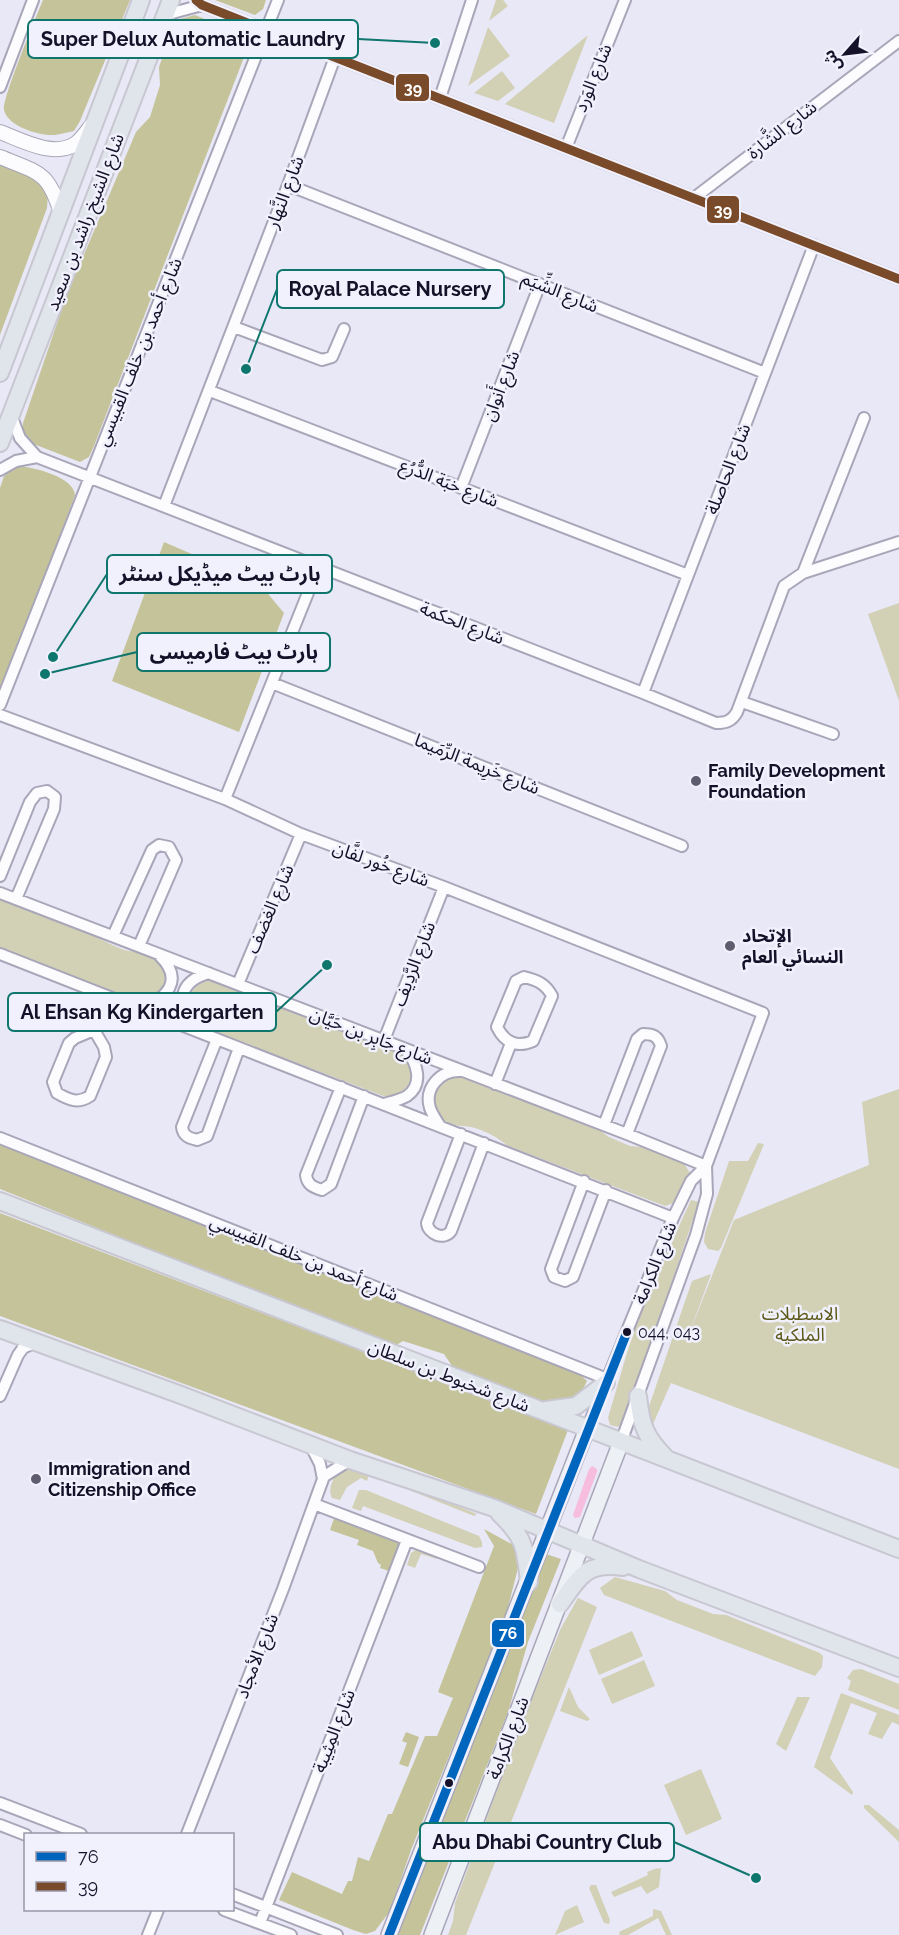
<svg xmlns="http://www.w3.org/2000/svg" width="899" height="1935" viewBox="0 0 899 1935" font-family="Raleway,'Noto Sans Arabic',sans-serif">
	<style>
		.green { fill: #d2d0b5 }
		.forest { fill: #c5c399 }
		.water { fill: #f6bddf }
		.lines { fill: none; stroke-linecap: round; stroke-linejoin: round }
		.minor-casing { stroke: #a8a6b8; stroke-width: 14 }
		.tertiary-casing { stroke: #a8a6b8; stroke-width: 16 }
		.secondary-casing { stroke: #a8a6b8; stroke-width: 18 }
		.primary-casing { stroke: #c8c7d1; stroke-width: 20 }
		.minor { stroke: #fcfcfe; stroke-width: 10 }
		.tertiary { stroke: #fcfcfe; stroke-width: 14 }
		.secondary { stroke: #edf0f4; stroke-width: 15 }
		.primary { stroke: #dfe5ea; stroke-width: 16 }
		.bus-1-casing { stroke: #f1f1fe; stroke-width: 14 }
		.bus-2-casing { stroke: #f1f1fe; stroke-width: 14 }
		.bus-1 { stroke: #0065bd; stroke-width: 9 }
		.bus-2 { stroke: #7a4b2a; stroke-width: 9 }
		.poi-dot { fill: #5f5c70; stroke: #f1f1fe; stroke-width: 2 }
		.bus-dot { fill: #141128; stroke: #f1f1fe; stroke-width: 2 }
		.labels { text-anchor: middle; stroke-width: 5; stroke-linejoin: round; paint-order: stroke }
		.bus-label { font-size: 16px; fill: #141128; stroke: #f1f1fe; text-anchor: start }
		.street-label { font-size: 18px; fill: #141128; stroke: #f1f1fe }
		.poi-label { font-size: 18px; font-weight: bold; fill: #141128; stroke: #f1f1fe; text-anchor: start }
		.park-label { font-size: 18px; fill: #5b5817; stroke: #f1f1fe }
		.leader { fill: none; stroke: #0f766e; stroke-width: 2 }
		.callout-dot { fill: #0f766e; stroke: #f1f1fe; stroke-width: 2 }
		.callout { fill: #f1f1fe; stroke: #0f766e; stroke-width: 2 }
		.callout-label { font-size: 20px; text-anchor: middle; font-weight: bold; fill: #141128 }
		.line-badge { stroke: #f1f1fe; stroke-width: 2 }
		.badge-label { font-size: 16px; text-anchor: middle; font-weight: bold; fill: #fff }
	</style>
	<rect width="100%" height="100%" fill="#e9e8f7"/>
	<path class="green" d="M496,0H503L508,6L489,21Z
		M488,27L510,56L468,86Z
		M588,35L554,123L505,104Z
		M502,71L515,88L498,101L474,93Z
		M899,603V701L868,614Z
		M0,898L90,933C101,940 112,945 124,950C130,952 137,951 143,952C161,956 169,972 163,988L146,1002L139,1003L0,949Z
		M207,981H216L403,1055C419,1075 411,1093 386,1097L197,1025C182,1010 185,988 207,981Z
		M454,1075L463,1076L598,1129L609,1137L630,1146L642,1147L683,1162L690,1173C685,1186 681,1203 665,1206L508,1146C498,1138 488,1132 475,1128C465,1125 454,1127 444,1121C433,1113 432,1092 441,1083C444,1080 450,1077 454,1075Z
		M899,1089V1469L671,1383L650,1431L644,1421L692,1281L711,1274L689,1334L734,1220L869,1165L862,1102Z
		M758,1143L764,1144L721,1248L718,1251L708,1249L704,1242L705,1233L729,1161H748Z
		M691,1200L699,1202L624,1423L618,1427L610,1425L608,1418L638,1315Z
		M356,1465L477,1514L474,1516L369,1474L367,1481L361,1478L347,1487L340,1500L332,1498C327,1488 334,1479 338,1470Z
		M359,1490H366L479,1536L482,1542V1547L475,1548L363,1506L361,1511L352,1508Z
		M422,1546L439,1552L437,1559L421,1554L415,1568L407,1565L411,1553Z
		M615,1577L665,1591L677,1600L713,1614L726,1615L820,1653L823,1656L822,1667L815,1676L604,1595L600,1588Z
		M578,1598L597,1607L466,1935H448L453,1921L455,1903L525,1715L561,1628Z
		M632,1631L643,1656L599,1675L589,1650Z
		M644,1660L655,1686L612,1704L601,1679Z
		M861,1669L899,1684V1710L848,1690L851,1681L847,1678L853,1670Z
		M569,1687L578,1707L590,1719L587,1721L560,1711Z
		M841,1693L899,1715V1725L892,1722L882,1739L868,1734L877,1713L851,1703L830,1758L853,1792L852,1795L814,1767Z
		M797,1697H810L786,1751L776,1744Z
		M701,1769L722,1819L686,1835L664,1785Z
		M864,1805H869L899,1830V1842L864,1808Z
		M657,1868L658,1869L661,1868L659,1887L647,1894L641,1886L614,1897L611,1892L648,1875L647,1872Z
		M591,1885H596L610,1920L609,1924L604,1923L589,1888Z
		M577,1905L584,1922L555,1935L565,1911Z
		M653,1909L661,1911L672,1935H666L658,1918L628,1935H620L619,1932L653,1916Z"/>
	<path class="forest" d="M43,0H130L80,121L74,131C68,132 62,134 55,135C40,136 8,127 4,110C2,99 36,17 43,0Z
		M215,0H266L263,9L255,15Z
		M195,15L243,35L248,47L94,446L89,457L80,462L31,443L23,433V423L66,297L136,132L150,117L160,85L159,67L173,26L180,19Z
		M0,164L40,179L48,193L47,208L0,335Z
		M17,466C34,467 74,477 75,495L0,699V488L4,476Z
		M164,542L259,583L284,613L239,732L112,681Z
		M0,1144L580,1374L587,1381C582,1392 575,1403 562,1406C541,1409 474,1375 452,1366L444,1354L403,1341L393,1347L0,1189Z
		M0,1213L568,1430L536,1514L0,1316Z
		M336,1513L400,1542V1549L392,1572L380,1568L381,1565L378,1563L373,1551L357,1545L359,1540L330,1530Z
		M484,1529L517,1547L519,1564L506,1615L411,1850L390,1911L375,1931L366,1934L353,1930L279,1900L292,1872L342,1894L348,1881H352L358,1857L369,1861L388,1814H392L425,1736H437L453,1698L438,1692L494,1546Z
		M546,1554L561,1559L528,1642L508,1712L420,1935H398Z
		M406,1732L419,1737L408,1767L399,1764L407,1743L402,1741Z"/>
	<path class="water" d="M592,1466L597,1469V1472L580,1517L575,1518L573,1515L589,1469Z"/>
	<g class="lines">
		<defs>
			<path id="minor" d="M196,0L202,5L899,279
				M165,15L202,5
				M0,87L33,0
				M440,98L472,0
				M566,148L625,0
				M288,185L765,373
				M694,198L899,41
				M234,327L322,360L332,357L344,329
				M210,391L688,575
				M11,415L20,438L37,457L643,693L716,723C726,723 732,721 737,712L784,586L803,573L899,542
				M0,470L16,461L37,457
				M461,488L540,284
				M164,506L288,185L335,57
				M803,573L864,418
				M272,683L682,846
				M643,693L814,245
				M742,702L833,734
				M0,705L278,0
				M0,715L225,799L301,834L444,887L763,1013L706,1166L707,1194L696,1235L621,1442
				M225,799L318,568
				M0,876L30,802L37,793L47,791L55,797L54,809L16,899
				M0,893L627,1134L706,1166
				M113,936L152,850L159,845L169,847L176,860L139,946
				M0,954L673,1218
				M524,977C537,980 546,984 552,996L533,1041C517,1048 505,1043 497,1027L516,981Z
				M238,984L301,834
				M140,1009C166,999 185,981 160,956
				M191,1029C178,1003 177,982 209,973
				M94,1030L104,1047L106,1057L90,1096C78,1104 69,1100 57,1093L53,1082L69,1043L75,1038L94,1030L106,996
				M217,1039L182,1127C183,1136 189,1138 197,1140L207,1136L239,1048
				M384,1040L444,887
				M495,1084L511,1043
				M341,1087L306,1175C307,1185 313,1187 322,1190L331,1184L364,1096
				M384,1104C391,1102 400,1100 407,1096C424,1084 417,1062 406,1050
				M604,1125L637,1039L643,1034C653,1034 658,1036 661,1046L627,1134
				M440,1126C436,1120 432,1114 430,1108C424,1088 440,1071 459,1071
				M461,1134L427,1223C428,1234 444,1241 451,1231L484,1143
				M0,1138L607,1379
				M584,1181L551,1269L554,1277L565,1281L573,1277L606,1190
				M0,1396L18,1355L23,1348L36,1342
				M587,1429L673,1218L691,1181L706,1166
				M323,1477L350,1460
				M314,1504L479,1567
				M0,1803L81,1834
				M0,1825L26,1835
				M187,1834L283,1589L323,1479L320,1464L311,1446
				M232,1894L337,1935
				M224,1910L291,1935
				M260,1923L407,1540
				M148,1935L158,1910"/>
			<path id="tertiary" d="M0,132C21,140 53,158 75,144C81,140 87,131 91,126
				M0,157C39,173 48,171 61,213"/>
			<path id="secondary" d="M389,1935L587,1429
				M432,1935L621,1442"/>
			<path id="primary" d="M0,373L141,0
				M0,443L171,0
				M0,1201L899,1549
				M0,1329L181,1395L350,1460L494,1508L639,1569L899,1668
				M638,1396C641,1425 645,1437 666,1458
				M546,1410L576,1406L606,1383
				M499,1513C525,1538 525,1547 529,1582
				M560,1604C580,1576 586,1562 623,1567"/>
		</defs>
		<use href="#minor" class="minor-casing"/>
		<use href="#tertiary" class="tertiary-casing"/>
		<use href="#secondary" class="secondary-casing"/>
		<use href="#primary" class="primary-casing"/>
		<use href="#minor" class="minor"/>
		<use href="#tertiary" class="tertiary"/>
		<use href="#secondary" class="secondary"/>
		<use href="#primary" class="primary"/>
		<defs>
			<path id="bus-1" d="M389,1935L627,1332"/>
			<path id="bus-2" d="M196,0L202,5L899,279"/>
		</defs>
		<use href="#bus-1" class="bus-1-casing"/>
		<use href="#bus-2" class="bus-2-casing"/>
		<use href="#bus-1" class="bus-1"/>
		<use href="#bus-2" class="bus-2"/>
	</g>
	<g class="poi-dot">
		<circle cx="696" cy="781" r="6"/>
		<circle cx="730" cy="946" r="6"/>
		<circle cx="36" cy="1479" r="6"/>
	</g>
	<g class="bus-dot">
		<circle cx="627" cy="1332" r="5"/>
		<circle cx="449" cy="1783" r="5"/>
	</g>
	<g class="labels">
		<g class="bus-label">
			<text x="638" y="1338">044, 043</text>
		</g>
		<g class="street-label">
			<text transform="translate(593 78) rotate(-68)" y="6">شارع الوَرد</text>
			<text transform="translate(782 130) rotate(-38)" y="6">شارع الشَّارة</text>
			<text transform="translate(285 192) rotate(-69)" y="6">شارع النَّهار</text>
			<text transform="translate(85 222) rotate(-69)" y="6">شارع الشيخ راشد بن سعيد</text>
			<text transform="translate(560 292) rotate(22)" y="6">شارع الشِّيَم</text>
			<text transform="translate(139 352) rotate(-68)" y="6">شارع أحمد بن خلف القبيسي</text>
			<text transform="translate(501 386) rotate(-69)" y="6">شارع أَنوان</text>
			<text transform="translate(728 469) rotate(-69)" y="6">شارع الحاصلة</text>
			<text transform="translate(449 483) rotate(21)" y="6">شارع خبَة الدُّرُع</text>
			<text transform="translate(462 623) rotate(21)" y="6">شارع الحكمة</text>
			<text transform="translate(477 764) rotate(22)" y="6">شارع خَرِيمة الرِّمَيما</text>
			<text transform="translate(381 864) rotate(20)" y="6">شارع خُور لفَّان</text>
			<text transform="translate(270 909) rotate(-67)" y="6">شارع الغضف</text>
			<text transform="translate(414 964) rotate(-69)" y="6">شارع الرَّدِيف</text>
			<text transform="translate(371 1036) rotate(21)" y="6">شارع جَابِر بن حَيَّان</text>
			<text transform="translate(304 1258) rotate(22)" y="6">شارع أحمد بن خلف القبيسي</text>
			<text transform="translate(655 1263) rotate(-68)" y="6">شارع الكرامة</text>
			<text transform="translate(449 1376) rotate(21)" y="6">شارع شخبوط بن سلطان</text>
			<text transform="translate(257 1656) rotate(-69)" y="6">شارع الأمجاد</text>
			<text transform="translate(334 1731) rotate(-69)" y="6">شارع المِثِيبة</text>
			<text transform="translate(508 1738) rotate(-69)" y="6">شارع الكرامة</text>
		</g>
		<g class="poi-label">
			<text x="708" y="777">Family Development<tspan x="708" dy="21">Foundation</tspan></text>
			<text x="742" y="942">الإتحاد<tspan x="742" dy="21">النسائي العام</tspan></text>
			<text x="48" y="1475">Immigration and<tspan x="48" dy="21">Citizenship Office</tspan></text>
		</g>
		<g class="park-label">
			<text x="800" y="1320">الاسطبلات<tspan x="800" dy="21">الملكية</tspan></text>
		</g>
	</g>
	<path class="leader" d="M435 43L358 39M246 369L277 289M53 657L107 574M45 674L137 652M327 965L276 1012M756 1878L674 1842"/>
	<g class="callout-dot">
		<circle cx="435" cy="43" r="6"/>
		<circle cx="246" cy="369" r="6"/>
		<circle cx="53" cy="657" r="6"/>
		<circle cx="45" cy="674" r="6"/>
		<circle cx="327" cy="965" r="6"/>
		<circle cx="756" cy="1878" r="6"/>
	</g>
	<g class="callout">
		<rect x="28" y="20" width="330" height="38" rx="6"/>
		<rect x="277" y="270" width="227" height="38" rx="6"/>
		<rect x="107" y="555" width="225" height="38" rx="6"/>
		<rect x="137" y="633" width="193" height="38" rx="6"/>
		<rect x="8" y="993" width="268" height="38" rx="6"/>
		<rect x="420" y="1823" width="254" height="38" rx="6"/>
	</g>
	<g class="callout-label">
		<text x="193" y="46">Super Delux Automatic Laundry</text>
		<text x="390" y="296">Royal Palace Nursery</text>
		<text x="220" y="581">ہارٹ بیٹ میڈیکل سنٹر</text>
		<text x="234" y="659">ہارٹ بیٹ فارمیسی</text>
		<text x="142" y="1019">Al Ehsan Kg Kindergarten</text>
		<text x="547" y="1849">Abu Dhabi Country Club</text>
	</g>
	<g class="line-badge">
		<rect x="395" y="73" width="35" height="29" rx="6" fill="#7a4b2a"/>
		<rect x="706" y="195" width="34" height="29" rx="6" fill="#7a4b2a"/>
		<rect x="491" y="1619" width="34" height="29" rx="6" fill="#0065bd"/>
	</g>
	<g class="badge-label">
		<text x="413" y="94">39</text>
		<text x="723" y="216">39</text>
		<text x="508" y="1639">76</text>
	</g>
	<rect x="24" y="1833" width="210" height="78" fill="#f1f1fe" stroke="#9997a8" stroke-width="1.5"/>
	<rect x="36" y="1852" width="30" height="9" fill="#0065bd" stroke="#9997a8" stroke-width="1.5"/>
	<text x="78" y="1863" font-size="18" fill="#141128">76</text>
	<rect x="36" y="1882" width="30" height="9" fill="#7a4b2a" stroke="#9997a8" stroke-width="1.5"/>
	<text x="78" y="1893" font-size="18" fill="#141128">39</text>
	<g transform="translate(845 54) rotate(242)" stroke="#f1f1fe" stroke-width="4.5" paint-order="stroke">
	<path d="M0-4.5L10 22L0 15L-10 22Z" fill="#141128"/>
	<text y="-9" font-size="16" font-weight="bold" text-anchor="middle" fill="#141128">ش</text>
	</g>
</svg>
